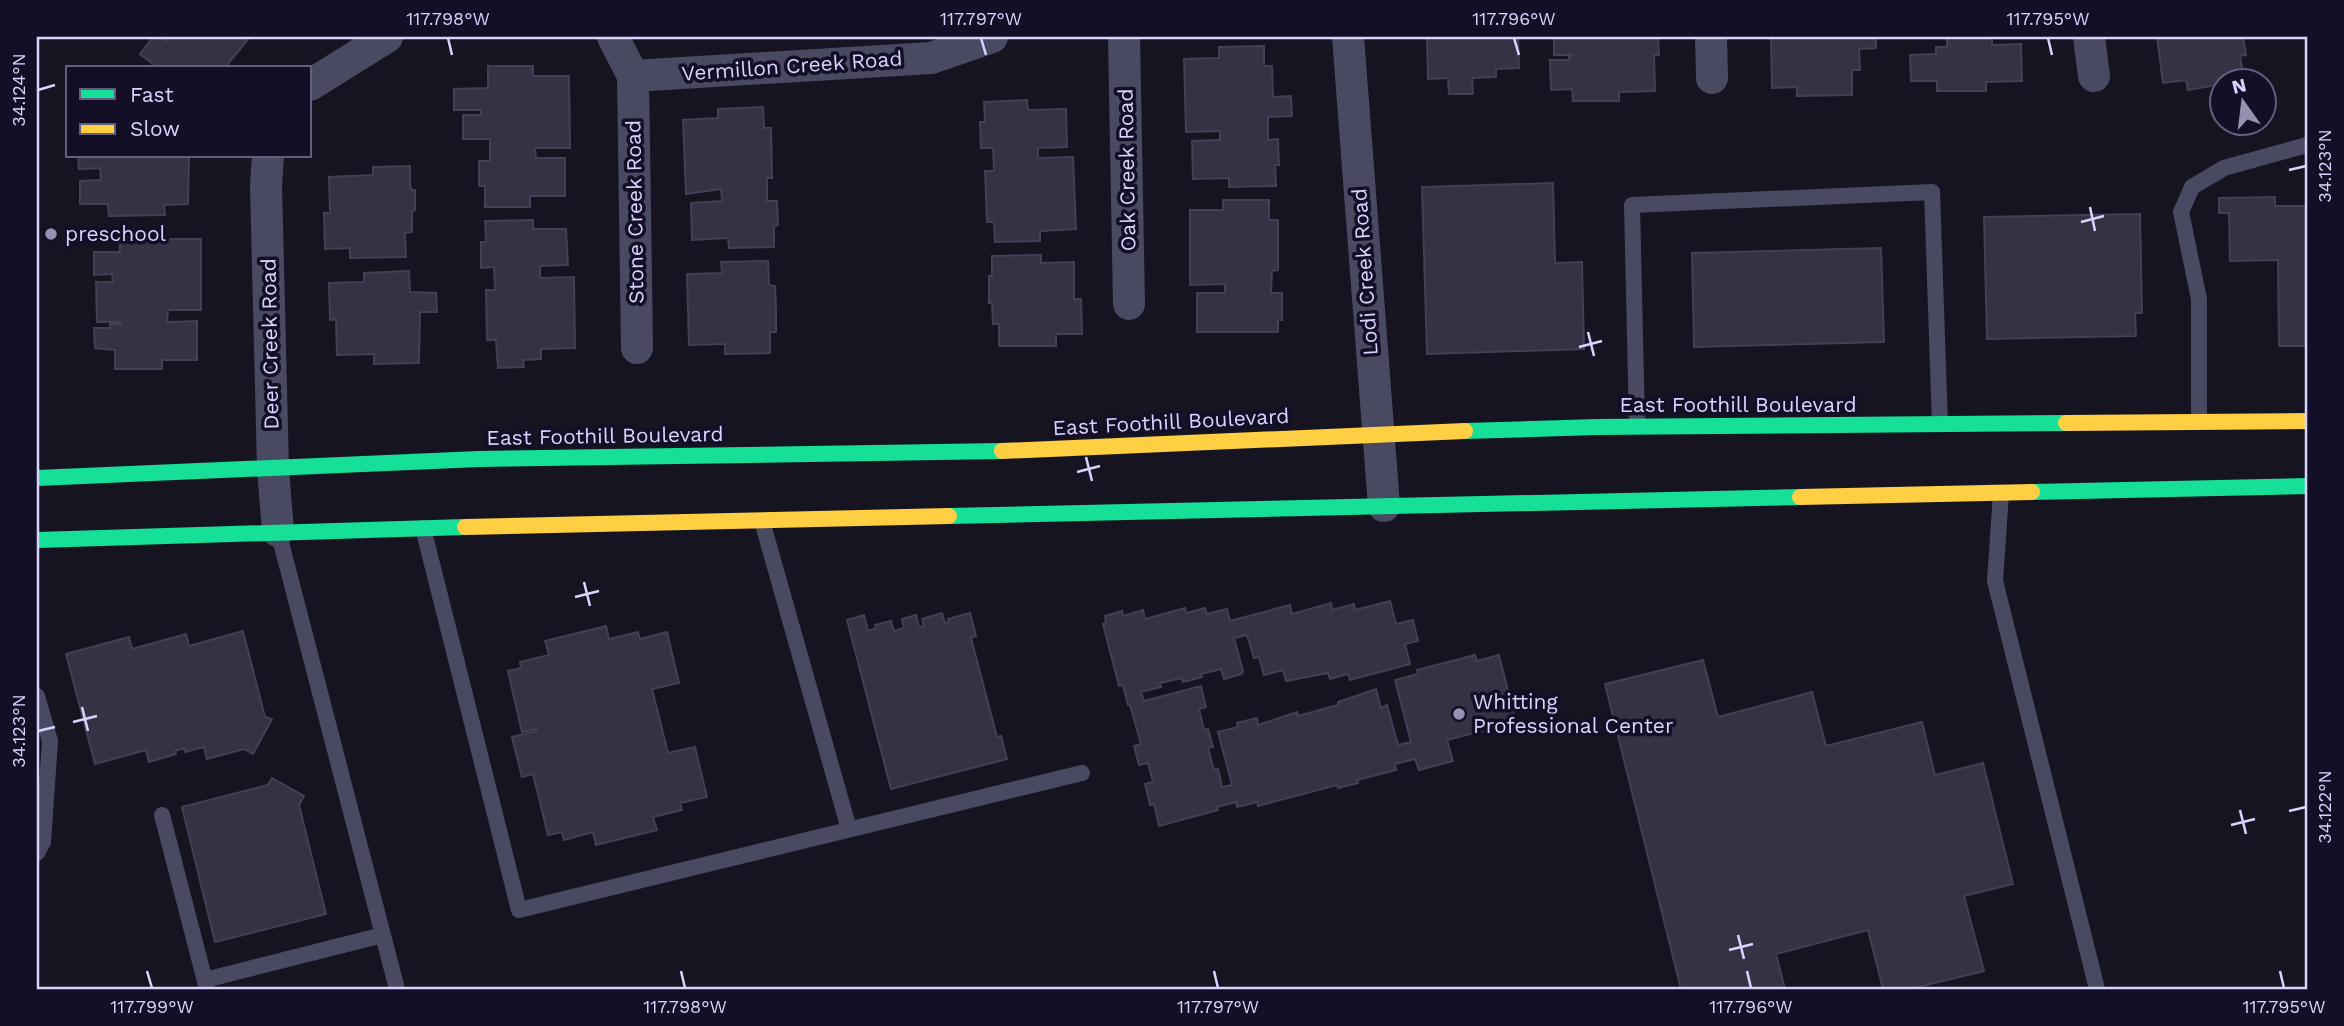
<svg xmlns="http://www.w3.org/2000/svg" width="2344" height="1026" viewBox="0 0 2344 1026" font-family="'Work Sans',sans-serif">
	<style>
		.building { fill: #343243; stroke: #433f54; stroke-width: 2 }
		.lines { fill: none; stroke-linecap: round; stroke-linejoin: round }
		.lane { stroke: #4a4962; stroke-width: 16 }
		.street { stroke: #4a4962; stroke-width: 32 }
		.fast { stroke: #16e098; stroke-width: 16 }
		.slow { stroke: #ffcf43; stroke-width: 16 }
		.ticks { fill: none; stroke: #d9d4ff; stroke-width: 2.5 }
		.poi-dot { fill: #9591b1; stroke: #130f26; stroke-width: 2.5 }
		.labels { text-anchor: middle; stroke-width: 7; stroke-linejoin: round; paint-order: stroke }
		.street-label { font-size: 21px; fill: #d9d4ff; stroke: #130f26 }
		.poi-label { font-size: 21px; fill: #d9d4ff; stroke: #130f26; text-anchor: start }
		.neatline { fill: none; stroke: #d9d4ff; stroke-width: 2.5 }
		.ticks-label { font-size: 18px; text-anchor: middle; fill: #d9d4ff }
	</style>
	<rect width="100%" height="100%" fill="#161421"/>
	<path class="building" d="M153,37H160L166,41V37H250L227,65L231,68H158L140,54Z
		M1434,37H1518L1519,68L1496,69V77L1472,78L1473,94H1449L1448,78L1428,79L1427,38Z
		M1554,37H1658L1659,55H1654L1655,91L1619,92V101H1573L1572,89L1551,90L1550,60H1569V57L1572,55H1554Z
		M1771,37H1876V48L1859,49L1860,70H1852V95L1797,96V87L1772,88Z
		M1947,37H1992V45L2021,44L2022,81L1986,82V91H1937V81H1911L1910,55L1936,54V47H1947Z
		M2157,37H2243L2246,55L2240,56L2244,80H2222V84L2188,90L2186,80L2163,83Z
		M1264,46V66H1272L1273,97L1291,96L1292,116L1268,117V140L1278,139L1279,165H1275L1276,186L1229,187V178L1193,179L1192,141L1220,140V131L1186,132L1184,59L1219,58V47Z
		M488,66H533V76H569L570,148H535L536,158H565V196H530V207H485V186H479V161H490V139H463V115H481V110H454V89L488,88Z
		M1027,100L1028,110L1066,109L1067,147L1038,148V158L1073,157L1076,229L1040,231V241L995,242L994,222H987L985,171H994L993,148H981L980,122H985L984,102Z
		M763,107L764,128H771L772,178H767V201H777L778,225L774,226V247L729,248L728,238L692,240L691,203L722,201L721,189L686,194L683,120L718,118V109Z
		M78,156H189L188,204L164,205L165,215L109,216L108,204H80V181L101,180L100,168L79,169Z
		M410,166V186L412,190H415V210L412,211V232L405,233L406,257L350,258V248L325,249L324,213H330L329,177L373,175V167Z
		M1553,183L1555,263L1582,262L1584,349L1427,354L1422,187Z
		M2275,197V206H2307V346H2279L2278,260L2230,261L2229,213H2219V198Z
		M1223,200H1269V220H1278V270L1272,271L1271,293H1282V320H1278V332H1197V293H1225V284L1190,285V210H1223Z
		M2140,214L2142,313H2135L2136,336L1987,339L1984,217Z
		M533,220V229H566L568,265L540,266V278L574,277L575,348L541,349V359L523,360L524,367L498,368L496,340H487L486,290H495L494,267L481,268V242H486L485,221Z
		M120,230H164V239H201V310H168L167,322L197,321V360H162V369H115V350L95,348L94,328H110V324H121V322H97L96,282H113L112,274L94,275V252H120Z
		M1881,248L1884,342L1694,347L1692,253Z
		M1041,255V263L1074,262V299H1081L1082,334H1056V346H999V324H993L992,303H989V276H992V256Z
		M768,261L769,285L775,286L776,310V332H770V353L725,354V344L689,345L687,274L722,273L721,262Z
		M409,271L410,292L436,293L437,312H420L419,363L374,364V354L337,355L336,319L330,320L329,283L364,282V273Z
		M1390,601L1396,624L1413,620L1418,641L1405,644L1410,664L1350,680L1348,674L1330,679L1328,673L1286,681L1283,670L1264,675L1259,657L1254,658L1247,635L1234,638L1243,671L1242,674L1224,679L1221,669L1201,674L1202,677L1183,682L1182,678L1160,683L1161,687L1141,692L1144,701L1201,686L1206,707L1199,709L1204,730L1208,729L1213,747L1208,748L1214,770L1218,769L1222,787L1232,785L1218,732L1238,727L1237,723L1257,718L1258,725L1297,712L1298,716L1338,705V702L1376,689L1381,708L1387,705L1398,745L1411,742L1395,680L1418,674L1417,670L1475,655L1477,661L1499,655L1516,722L1447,740L1453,761L1419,770L1415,759L1395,764L1396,770L1357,780L1358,783L1338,788L1337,785L1258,806L1257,802L1237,807L1236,802L1217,807L1218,810L1159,826L1154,804L1150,805L1145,784L1153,782L1148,763L1139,765L1134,746L1141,744L1130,705H1128L1123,685L1119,686L1103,624L1106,623L1105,616L1122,611L1123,616L1143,610L1145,619L1185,608L1186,613L1205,608L1207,614L1227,609L1230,621L1290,605L1292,614L1331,603L1332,610L1354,604L1355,610Z
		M942,613L945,623L949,622L948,619L970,613L976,636L971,638L997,737L1001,736L1007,759L891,789L847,620L864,615L868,631L876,628L875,625L891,621L894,631L904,628L902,619L916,615L919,627L924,626L922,619Z
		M606,626L609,639L638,632L640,639L667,632L679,683L652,689L668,753L695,747L707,797L680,803L682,810L653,817L657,830L596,845L593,832L564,840L562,832L548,835L533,774L522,777L512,737L537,731L536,729L522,732L508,671L521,668L520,662L549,655L545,641Z
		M243,631L265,717L272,719L253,754L244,749L207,759L204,747L185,752L184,748L175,751L176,754L149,762L146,750L95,764L66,654L129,637L132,649L186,634L189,646Z
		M1703,660L1718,717L1812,692L1826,746L1922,722L1935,775L1983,763L2013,884L1964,896L1984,971L1910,989H1883L1868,930L1776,954L1785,989H1681L1605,684Z
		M272,778L304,796L299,805L326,914L215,942L182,807L268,785Z"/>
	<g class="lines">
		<path class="lane" d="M2199,422V299L2181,212L2192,187L2224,168L2307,145
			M1637,426L1632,205L1932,192L1940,424
			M2001,493L1995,581L2097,989
			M762,521L849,829
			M423,528L519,910L1082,773
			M278,531L397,989
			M37,696L50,741L43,842L37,853
			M162,815L207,989
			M205,980L383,935"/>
		<path class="street" d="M613,37L633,76L637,348
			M1124,37L1129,304
			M1348,37L1384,506
			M1711,37L1712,78
			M2089,37L2094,76
			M633,76L931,58L992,37
			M310,85L387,37
			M268,156L266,185L273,469L278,531"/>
		<path class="fast" d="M1465,431L1597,427L2066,423
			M37,478L479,459L1002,451
			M2032,492L2307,486
			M949,516L1800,497
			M37,540L465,527"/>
		<path class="slow" d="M2066,423L2307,421
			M1002,451L1465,431
			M1800,497L2032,492
			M465,527L949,516"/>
	</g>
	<path class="ticks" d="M448,38L452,55M981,38L986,55M1514,38L1519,55M2048,38L2052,55M38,90L55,85M2289,170L2306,166M2090,207L2095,231M2081,222L2104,216M1588,332L1594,356M1579,347L1602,341M1086,457L1092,481M1077,472L1100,466M584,582L590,606M575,597L599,591M82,707L88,731M73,722L97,716M38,731L55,727M2240,810L2246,834M2289,811L2306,807M2231,825L2255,819M1738,935L1744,959M1729,950L1753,944M147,971L152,988M681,971L685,988M1214,971L1218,988M1747,971L1751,988M2280,971L2284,988"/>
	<g class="poi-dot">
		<circle cx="51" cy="234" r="7"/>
		<circle cx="1459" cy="714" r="7"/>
	</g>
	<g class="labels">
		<g class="street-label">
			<text transform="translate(792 66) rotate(-4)" y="7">Vermillon Creek Road</text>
			<text transform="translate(1127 170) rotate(-91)" y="7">Oak Creek Road</text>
			<text transform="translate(635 212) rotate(-91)" y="7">Stone Creek Road</text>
			<text transform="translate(1365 272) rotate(-94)" y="7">Lodi Creek Road</text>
			<text transform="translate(270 344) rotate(-91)" y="7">Deer Creek Road</text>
			<text x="1738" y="412">East Foothill Boulevard</text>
			<text transform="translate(1171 422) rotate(-3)" y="7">East Foothill Boulevard</text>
			<text transform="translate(605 436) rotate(-1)" y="7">East Foothill Boulevard</text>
		</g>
		<g class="poi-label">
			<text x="65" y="241">preschool</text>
			<text x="1473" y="709">Whitting<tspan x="1473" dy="24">Professional Center</tspan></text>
		</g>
	</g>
	<rect width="2344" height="1026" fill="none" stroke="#130f26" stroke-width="77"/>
	<rect x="66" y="66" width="245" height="91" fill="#130f26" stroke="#625e7d" stroke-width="2"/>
	<rect x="80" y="89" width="35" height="10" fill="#16e098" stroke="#625e7d" stroke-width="2"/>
	<text x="130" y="102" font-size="21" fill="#d9d4ff">Fast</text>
	<rect x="80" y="124" width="35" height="10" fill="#ffcf43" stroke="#625e7d" stroke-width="2"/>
	<text x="130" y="136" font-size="21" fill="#d9d4ff">Slow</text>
	<g transform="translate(2243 102) rotate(346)"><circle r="33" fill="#130f26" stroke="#625e7d" stroke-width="2"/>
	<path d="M0-5L12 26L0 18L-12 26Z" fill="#9591b1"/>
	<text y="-10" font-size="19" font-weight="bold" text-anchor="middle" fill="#d9d4ff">N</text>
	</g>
	<rect x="38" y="38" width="2268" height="950" class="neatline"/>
	<g class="ticks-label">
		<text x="448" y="25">117.798°W</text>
		<text x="981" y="25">117.797°W</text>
		<text x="1514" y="25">117.796°W</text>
		<text x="2048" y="25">117.795°W</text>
		<text transform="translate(19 90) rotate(-90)" y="6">34.124°N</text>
		<text transform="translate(2325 166) rotate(-90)" y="6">34.123°N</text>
		<text transform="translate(19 731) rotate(-90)" y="6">34.123°N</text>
		<text transform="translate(2325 807) rotate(-90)" y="6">34.122°N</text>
		<text x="152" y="1013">117.799°W</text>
		<text x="685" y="1013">117.798°W</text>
		<text x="1218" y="1013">117.797°W</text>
		<text x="1751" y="1013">117.796°W</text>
		<text x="2284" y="1013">117.795°W</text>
	</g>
</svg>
